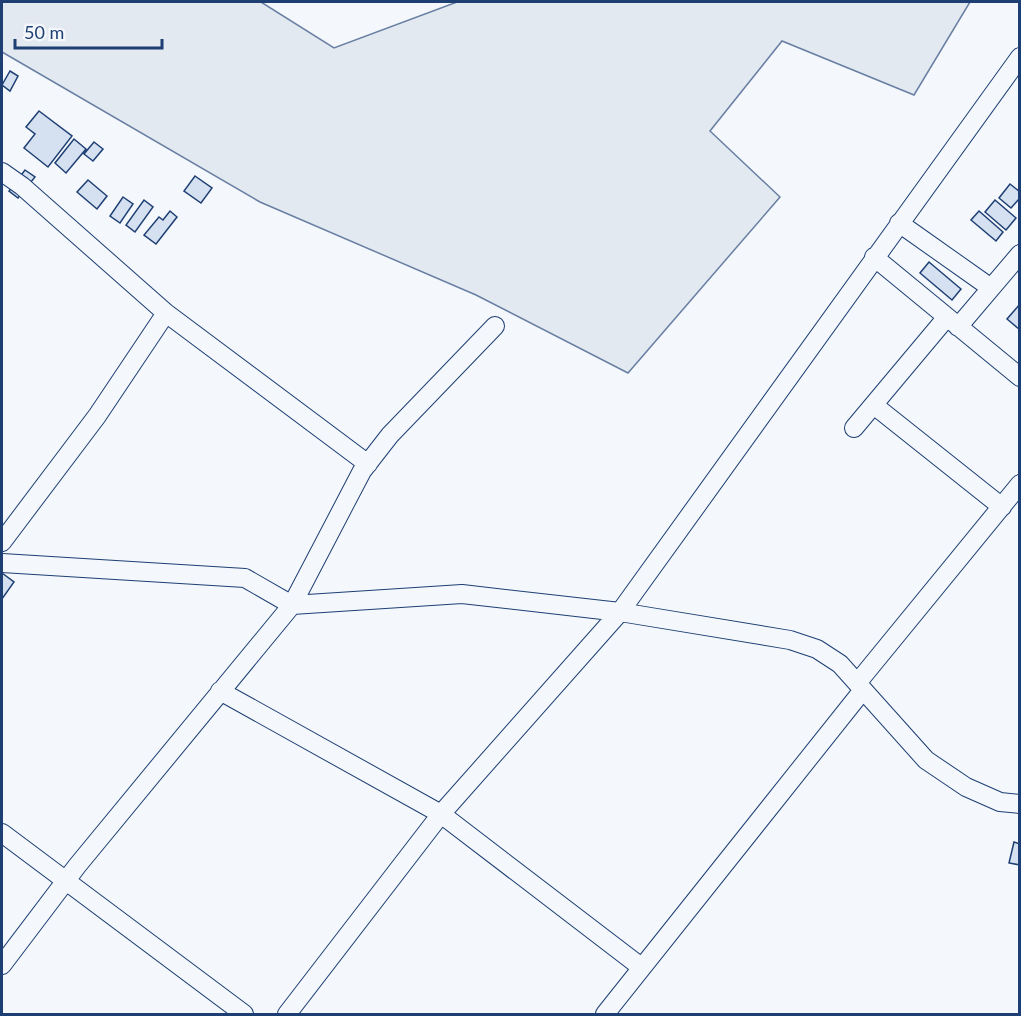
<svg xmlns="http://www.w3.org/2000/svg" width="1021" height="1016" viewBox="0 0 1021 1016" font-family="Lato,sans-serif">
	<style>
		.green { fill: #e3e9f0; stroke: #687fa3; stroke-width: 1.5 }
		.building { fill: #d5e0f0; stroke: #1d3f73; stroke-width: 1.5 }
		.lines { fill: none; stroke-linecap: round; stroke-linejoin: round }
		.street-casing { stroke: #1d3f73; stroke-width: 20 }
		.street { stroke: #f4f7fb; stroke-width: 18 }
	</style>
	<rect width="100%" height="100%" fill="#f4f7fb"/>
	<path class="green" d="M2,2H261L334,48L457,2H970L914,95L782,41L710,131L780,197L628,373L476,295L260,202L2,52Z"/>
	<path class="building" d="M10,71L18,76L10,91L2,85Z
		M39,111L72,136L48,167L24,148L35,134L26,127Z
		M74,139L86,149L66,173L55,163Z
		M94,142L103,149L93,161L84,154Z
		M25,170L35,177L18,198L9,191Z
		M195,176L212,188L201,203L184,191Z
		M88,180L107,196L97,209L77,192Z
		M1010,184L1020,192V198L1011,208L999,198Z
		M123,197L133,204L120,223L110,216Z
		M144,200L153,207L135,232L126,225Z
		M995,200L1016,218L1006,230L985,212Z
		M170,211L177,217L156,244L144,235L159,217L163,220Z
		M979,211L1003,232L996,241L971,220Z
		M929,262L961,289L952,300L920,273Z
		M1020,304V330L1007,319Z
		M2,573L14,582L2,599Z
		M1014,842L1020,844V865L1009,863Z"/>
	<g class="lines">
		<defs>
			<path id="street" d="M2,172L22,186L166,313L368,464
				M899,223L991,288
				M874,257L1020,377
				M958,327L1020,254
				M875,406L1002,507
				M854,428L947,317
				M2,542L97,416L166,313
				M2,563L245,578L292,605L462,594L620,612L790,640L817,649L840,664L926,760L966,787L1000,802L1020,804
				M858,682L1020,484
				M220,691L441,814L641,967
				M2,833L244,1014
				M2,965L77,866L292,605L362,471L390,435L495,326
				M287,1014L441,814L620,612L1020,57
				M605,1014L863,690"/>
		</defs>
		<use href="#street" class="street-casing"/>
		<use href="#street" class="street"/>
	</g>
	<rect width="1021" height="1016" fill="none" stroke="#1d3f73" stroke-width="6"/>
	<path d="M15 39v9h147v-9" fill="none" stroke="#1d3f73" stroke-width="3"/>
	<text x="24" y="39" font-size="18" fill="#1d3f73" stroke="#f4f7fb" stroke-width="4.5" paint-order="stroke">50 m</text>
</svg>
